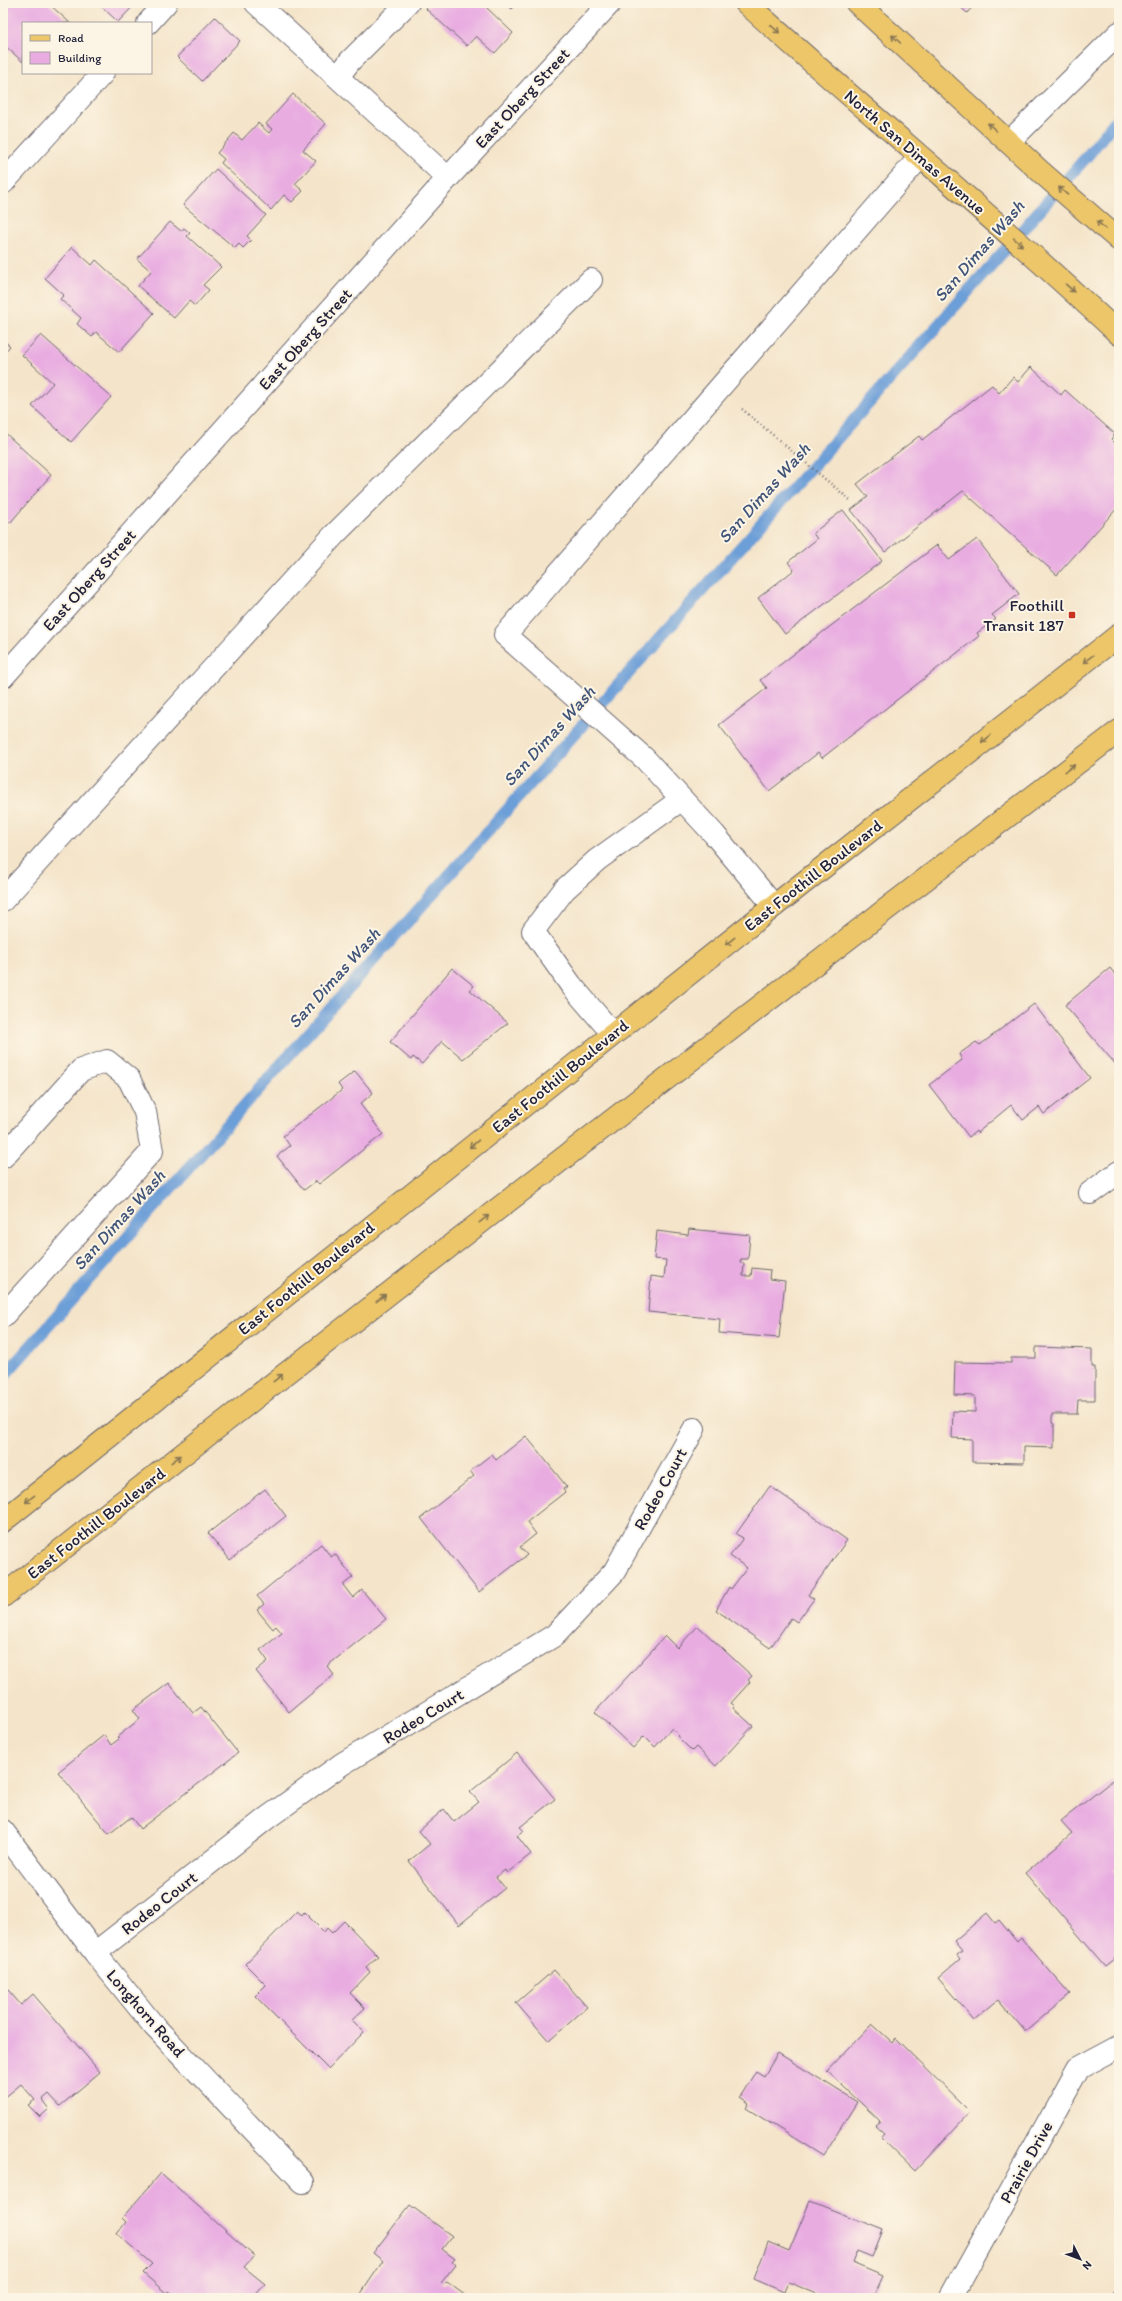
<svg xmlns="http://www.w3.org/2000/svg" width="1122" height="2301" viewBox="0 0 1122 2301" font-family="Itim,sans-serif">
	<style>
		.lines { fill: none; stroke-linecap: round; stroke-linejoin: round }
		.stream { stroke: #6c9ed7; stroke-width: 12 }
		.building { fill: #e8ace1 }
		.minor-casing { stroke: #6c666d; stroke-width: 24 }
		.major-casing { stroke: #6c666d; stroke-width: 24 }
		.path { stroke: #6c666d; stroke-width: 2.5; stroke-dasharray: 1 3; stroke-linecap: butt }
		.minor { stroke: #fff; stroke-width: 22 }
		.major { stroke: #ecc669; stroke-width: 22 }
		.oneway { stroke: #877452 }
		.poi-dot { fill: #c8321e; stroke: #fcf5e5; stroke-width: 1.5 }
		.labels { text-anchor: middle; stroke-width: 4; stroke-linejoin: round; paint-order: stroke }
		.street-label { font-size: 17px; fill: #22223b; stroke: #fcf5e5 }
		.poi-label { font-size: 17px; fill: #22223b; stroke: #fcf5e5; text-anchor: end }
		.water-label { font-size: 18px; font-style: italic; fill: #405479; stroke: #fcf5e5 }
	</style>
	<rect width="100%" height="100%" fill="#fcf5e5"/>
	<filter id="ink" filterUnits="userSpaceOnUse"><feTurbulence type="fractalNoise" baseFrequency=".025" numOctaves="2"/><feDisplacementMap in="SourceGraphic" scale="8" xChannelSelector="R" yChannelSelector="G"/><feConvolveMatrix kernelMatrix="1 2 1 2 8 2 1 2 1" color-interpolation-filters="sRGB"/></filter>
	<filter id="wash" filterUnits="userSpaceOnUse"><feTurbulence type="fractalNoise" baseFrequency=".012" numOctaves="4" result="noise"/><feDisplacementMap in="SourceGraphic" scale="16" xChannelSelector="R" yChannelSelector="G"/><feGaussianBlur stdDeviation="0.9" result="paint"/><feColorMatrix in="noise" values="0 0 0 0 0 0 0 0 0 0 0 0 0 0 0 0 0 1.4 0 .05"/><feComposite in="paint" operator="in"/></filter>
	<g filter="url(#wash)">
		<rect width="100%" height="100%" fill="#f4e4c9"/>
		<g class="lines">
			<path class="stream" d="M3,1377L980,278L1089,154L1119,116"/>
		</g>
		<g id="blocks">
			<path class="building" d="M3,3H48L70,23H23V62L3,44Z
				M98,3H136L118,22Z
				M431,3H491L487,8L513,33L495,53L476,36L467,46L426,9Z
				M505,3H518L512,9Z
				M956,3H976L967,13Z
				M215,17L240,41L202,81L177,57Z
				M293,94L326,124L303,150L316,161L295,184L303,191L292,202L284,195L271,210L221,163L224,159L217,153L234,133L242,140L258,123L269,133L272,129L266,124Z
				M216,169L266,215L247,236L251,240L243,248L239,244L235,248L183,205Z
				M170,222L181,231L184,228L190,233L187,236L221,267L203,285L209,290L195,306L189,301L174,318L138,286L151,271L137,259Z
				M72,247L92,265L96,260L154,313L119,352L96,332L92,337L77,324L81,318L60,299L64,295L45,278Z
				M41,335L111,397L71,442L32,406L53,383L22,355Z
				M3,340L10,346L3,354Z
				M1031,367L1061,395L1065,390L1115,434L1111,439L1119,447V506L1057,575L963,491L885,552L851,510L868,497L857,484L919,436L922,440L992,385L999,393L1013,377L1018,382Z
				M3,431L51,475L10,523L3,517Z
				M843,510L882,561L785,634L758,598L794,570L788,562L817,539L813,533Z
				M977,539L1019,594L992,615L996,619L977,633L979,636L822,758L818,753L769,791L719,725L767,688L760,680L937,545L949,560Z
				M452,968L474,986L470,990L508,1023L463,1059L442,1041L422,1064L413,1057L411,1060L390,1042Z
				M1110,968L1117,977L1119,976V1064L1117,1066L1065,1005Z
				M1034,1004L1090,1078L1044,1114L1039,1107L1023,1120L1011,1105L977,1133L976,1131L969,1137L929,1085L962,1060L959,1054L976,1042L980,1045Z
				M355,1071L373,1093L360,1104L383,1134L319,1184L316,1181L304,1190L277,1156L290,1146L283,1136L342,1090L338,1084Z
				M689,1229L750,1235L748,1259H741L740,1263H744L743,1276H751L752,1268L770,1270L769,1279L785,1281L779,1338L719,1333L720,1319L648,1312L651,1276L664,1278L666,1260L654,1259L657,1231L688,1235Z
				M1036,1347L1092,1349V1367H1095V1400H1078L1077,1414H1052V1423L1054,1424V1448L1024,1447V1463L972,1462V1439L952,1438L953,1411L975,1412V1396L954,1395L955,1362L1011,1363V1358H1036Z
				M526,1436L567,1487L563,1489L565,1492L527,1522L536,1534L520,1547L527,1555L479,1592L421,1518L474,1476L470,1471L492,1454L496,1460Z
				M770,1486L847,1540L808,1595L814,1599L797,1622L791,1618L770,1648L716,1610L729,1587L731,1589L747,1568L730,1556L743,1538L736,1534Z
				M265,1489L286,1516L230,1560L208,1533Z
				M321,1544L331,1557L335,1554L353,1577L343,1585L353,1598L362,1590L386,1619L327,1666L334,1675L289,1712L256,1671L268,1661L260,1650L282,1633L276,1626L273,1629L257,1610L264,1604L257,1596Z
				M698,1626L752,1676L748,1680L750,1682L731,1703L735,1706L733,1708L753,1726L716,1766L696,1747L692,1751L677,1736L678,1735L672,1728L655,1747L644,1736L633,1748L595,1712L665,1636L677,1648Z
				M169,1683L193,1713L201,1707L238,1753L140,1829L131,1817L109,1834L58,1772L104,1735L111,1745L119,1739L117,1737L140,1719L133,1710Z
				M517,1753L555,1799L520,1827L524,1831L517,1836L531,1854L507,1873L505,1870L496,1877L505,1888L459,1925L409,1861L430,1844L419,1831L444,1809L454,1822L479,1802L470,1792Z
				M1113,1780L1119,1787V1867L1115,1870L1119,1876V1955L1105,1966L1025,1873L1072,1833L1061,1821Z
				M297,1911L302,1915L304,1912L324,1932L327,1928L332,1933L344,1921L378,1956L366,1967L370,1972L350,1993L365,2008L352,2020L364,2032L328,2069L255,1996L266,1985L245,1964Z
				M987,1913L995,1923L999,1920L1017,1942L1021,1938L1070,1994L1025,2032L998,2000L974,2020L938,1978L960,1959L957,1955L962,1951L954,1941Z
				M554,1970L587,2007L549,2041L516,2003Z
				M3,1984L21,2005L33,1994L100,2072L60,2106L49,2094L42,2100L49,2109L40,2117L28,2105L35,2100L21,2084L3,2099Z
				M872,2024L892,2042L895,2038L970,2112L915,2171L880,2137L884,2133L875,2125L880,2121L827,2071Z
				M778,2053L857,2102L823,2156L746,2108L749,2103L740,2097L756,2071L764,2076Z
				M161,2173L254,2256L244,2267L265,2284L253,2298H177L169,2291L166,2293L143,2273L152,2264L117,2234L126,2222L122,2218Z
				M810,2201L883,2230L872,2257L857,2251L852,2263L883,2276L873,2298H821L822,2296L788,2282L784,2292L754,2279L768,2242L789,2251Z
				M410,2205L452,2236L442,2249L455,2259L452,2262L455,2265L441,2283L444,2284L447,2282L466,2296L465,2298H358L383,2261L373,2253Z
				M1119,2288V2298H1112L1111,2297Z"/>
		</g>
	</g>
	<g filter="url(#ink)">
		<use href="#blocks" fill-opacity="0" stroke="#6c666d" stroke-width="1"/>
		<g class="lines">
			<defs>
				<path id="minor" d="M256,3L448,178
					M148,23L166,3
					M338,77L350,61L408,3
					M1009,142L1119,33
					M3,183L103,73
					M3,677L448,178L610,3
					M3,900L334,535L591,280
					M774,906L714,834L645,759L505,635L920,157
					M613,1034L571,985L533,931L564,890L597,860L682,799
					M3,1157L81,1070L107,1061L129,1079L145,1112L152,1151L3,1316
					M1090,1193L1119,1172
					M3,1831L95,1953L154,2026L303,2182
					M95,1953L267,1818L342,1764L555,1635L614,1572L694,1429
					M951,2298L1078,2068L1119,2046"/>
				<path id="major" d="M746,3C869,115 998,220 1119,334
					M857,3L1041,172L1119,240
					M3,1521L774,906L1119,635
					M3,1596C372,1304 745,1017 1119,731"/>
			</defs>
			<use href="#minor" class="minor-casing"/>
			<use href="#major" class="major-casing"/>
			<path class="path" d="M742,409L850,500"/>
			<use href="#minor" class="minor"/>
			<use href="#major" class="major"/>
		</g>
		<defs><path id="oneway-shaft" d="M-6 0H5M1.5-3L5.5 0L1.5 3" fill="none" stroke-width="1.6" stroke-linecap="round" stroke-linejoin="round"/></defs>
		<g class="oneway">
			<use href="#oneway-shaft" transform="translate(775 29) rotate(42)"/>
			<use href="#oneway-shaft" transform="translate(896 39) rotate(-138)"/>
			<use href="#oneway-shaft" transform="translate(992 127) rotate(-138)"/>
			<use href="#oneway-shaft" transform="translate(1063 191) rotate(-139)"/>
			<use href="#oneway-shaft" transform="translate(1101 225) rotate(-139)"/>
			<use href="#oneway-shaft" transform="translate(1018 242) rotate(42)"/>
			<use href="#oneway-shaft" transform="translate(1070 288) rotate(41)"/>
			<use href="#oneway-shaft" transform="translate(1088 659) rotate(142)"/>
			<use href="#oneway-shaft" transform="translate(986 739) rotate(142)"/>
			<use href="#oneway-shaft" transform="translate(1070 768) rotate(-37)"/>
			<use href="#oneway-shaft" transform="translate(730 941) rotate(142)"/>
			<use href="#oneway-shaft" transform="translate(474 1144) rotate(141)"/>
			<use href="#oneway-shaft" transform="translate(484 1219) rotate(-38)"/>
			<use href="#oneway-shaft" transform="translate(381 1298) rotate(-38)"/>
			<use href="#oneway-shaft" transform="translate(278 1378) rotate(-38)"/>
			<use href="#oneway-shaft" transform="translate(176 1459) rotate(-38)"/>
			<use href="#oneway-shaft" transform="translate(30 1499) rotate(141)"/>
		</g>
	</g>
	<rect class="poi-dot" x="1068" y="611" width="8" height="8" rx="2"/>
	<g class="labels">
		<g class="street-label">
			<text transform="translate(522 98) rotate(-47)" y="6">East Oberg Street</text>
			<text transform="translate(915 152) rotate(41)" y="6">North San Dimas Avenue</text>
			<text transform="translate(305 339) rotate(-48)" y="6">East Oberg Street</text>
			<text transform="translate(89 580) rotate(-48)" y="6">East Oberg Street</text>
			<text transform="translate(813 875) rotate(-38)" y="6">East Foothill Boulevard</text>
			<text transform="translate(560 1076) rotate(-39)" y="6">East Foothill Boulevard</text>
			<text transform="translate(306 1278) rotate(-39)" y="6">East Foothill Boulevard</text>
			<text transform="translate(660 1489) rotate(-61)" y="6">Rodeo Court</text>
			<text transform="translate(96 1523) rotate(-38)" y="6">East Foothill Boulevard</text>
			<text transform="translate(423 1716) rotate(-31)" y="6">Rodeo Court</text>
			<text transform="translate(159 1903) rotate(-38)" y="6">Rodeo Court</text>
			<text transform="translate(146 2013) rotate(49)" y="6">Longhorn Road</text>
			<text transform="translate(1026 2162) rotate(-61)" y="6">Prairie Drive</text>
		</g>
		<g class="poi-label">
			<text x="1064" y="611">Foothill<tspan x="1064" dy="20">Transit 187</tspan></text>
		</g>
		<g class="water-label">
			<text transform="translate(979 251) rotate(-49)" y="6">San Dimas Wash</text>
			<text transform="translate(764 493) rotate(-48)" y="6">San Dimas Wash</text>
			<text transform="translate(549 736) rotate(-48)" y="6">San Dimas Wash</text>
			<text transform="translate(334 978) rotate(-48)" y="6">San Dimas Wash</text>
			<text transform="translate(119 1220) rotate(-48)" y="6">San Dimas Wash</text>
		</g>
	</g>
	<rect width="1122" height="2301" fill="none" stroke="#fcf5e5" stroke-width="16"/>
	<rect x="22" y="22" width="130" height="52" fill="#fcf5e5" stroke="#a5a1a1"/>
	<rect x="30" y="35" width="20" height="6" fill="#ecc669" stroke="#a5a1a1"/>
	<text x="58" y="42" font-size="12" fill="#22223b">Road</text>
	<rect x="30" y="52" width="20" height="12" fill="#e8ace1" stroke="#a5a1a1"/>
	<text x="58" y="62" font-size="12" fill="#22223b">Building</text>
	<g transform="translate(1080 2259) rotate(132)" stroke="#fcf5e5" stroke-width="3" paint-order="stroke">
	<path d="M0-3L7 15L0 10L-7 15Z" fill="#22223b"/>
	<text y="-6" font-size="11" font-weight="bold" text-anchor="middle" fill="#22223b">N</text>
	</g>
</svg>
